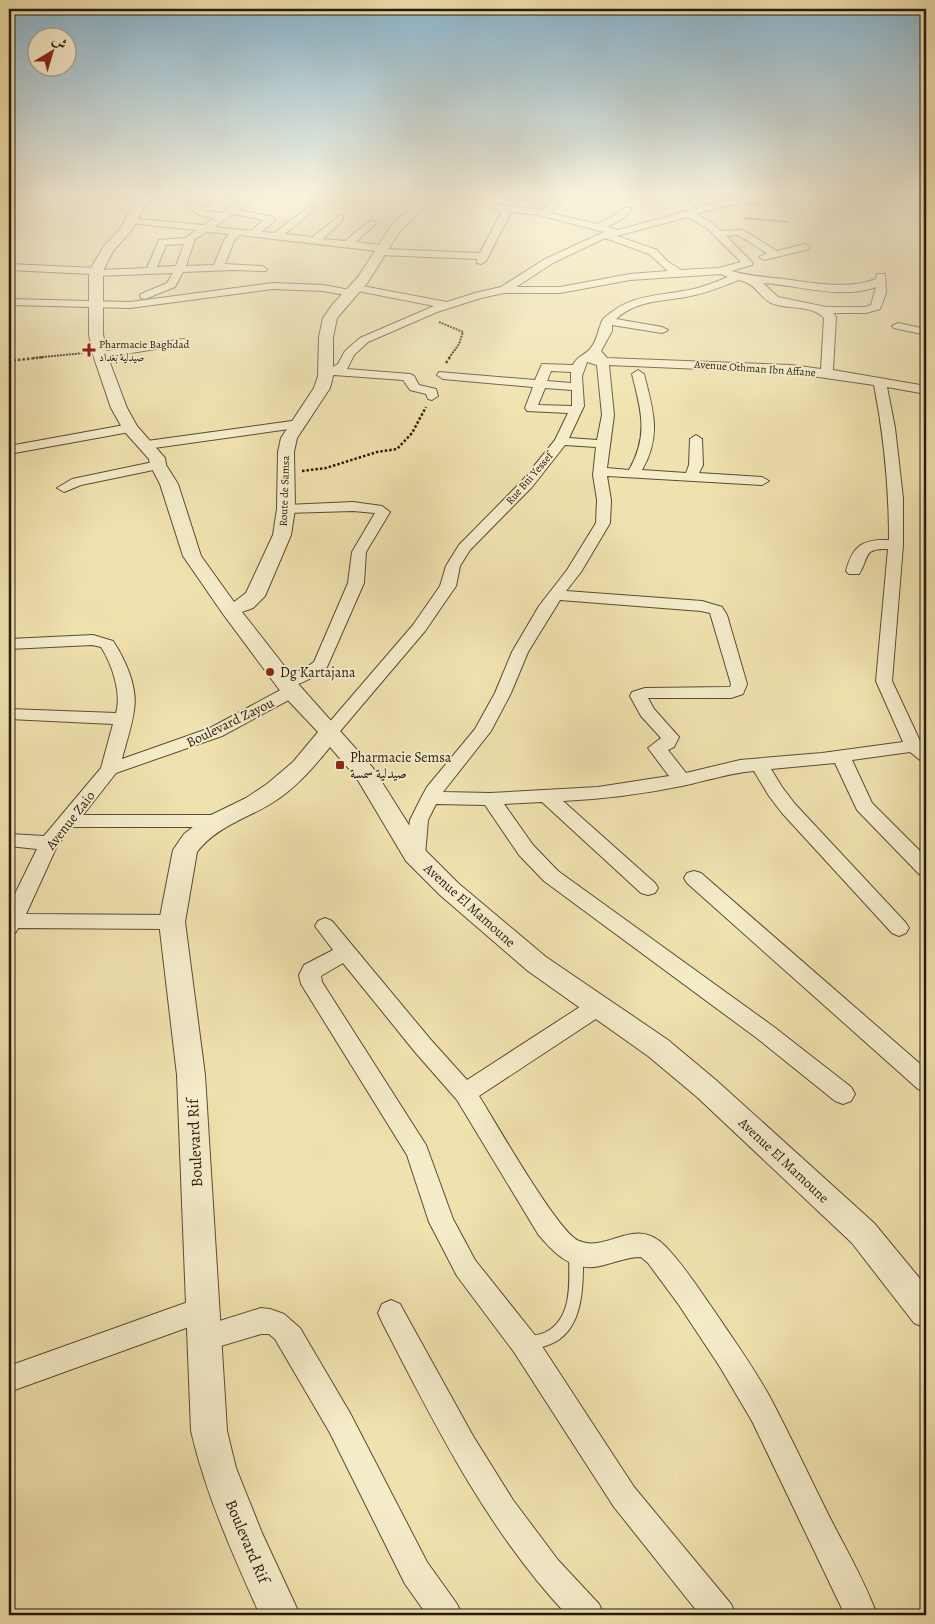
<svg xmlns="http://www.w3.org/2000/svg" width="935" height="1624" viewBox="0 0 935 1624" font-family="Alegreya,Amiri,serif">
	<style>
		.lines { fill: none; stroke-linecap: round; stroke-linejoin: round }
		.service-casing { stroke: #594c36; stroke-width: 2 }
		.minor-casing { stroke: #594c36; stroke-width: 2 }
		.tertiary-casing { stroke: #594c36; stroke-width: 2 }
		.path-far1 { stroke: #271a0e; stroke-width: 2; stroke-dasharray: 2 1; stroke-linecap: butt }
		.path { stroke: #271a0e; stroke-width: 2.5; stroke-dasharray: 2.5 2; stroke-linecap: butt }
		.service { fill: #f5ecca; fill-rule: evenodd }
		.minor { fill: #f5ecca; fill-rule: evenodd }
		.tertiary { fill: #f5ecca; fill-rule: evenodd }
		.poi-dot { fill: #8f2418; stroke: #f5ecca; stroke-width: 2 }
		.labels { text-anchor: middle; stroke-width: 4; stroke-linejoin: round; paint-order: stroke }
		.far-poi-label { font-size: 11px; fill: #271a0e; stroke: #f5ecca; text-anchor: start }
		.far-street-label { font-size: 11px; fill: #271a0e; stroke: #f5ecca }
		.poi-label { font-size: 14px; fill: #271a0e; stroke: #f5ecca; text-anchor: start }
		.street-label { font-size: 14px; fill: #271a0e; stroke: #f5ecca }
		.near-street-label { font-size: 16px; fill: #271a0e; stroke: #f5ecca }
	</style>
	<rect width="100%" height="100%" fill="#f0e2ae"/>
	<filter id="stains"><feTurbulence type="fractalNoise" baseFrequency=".004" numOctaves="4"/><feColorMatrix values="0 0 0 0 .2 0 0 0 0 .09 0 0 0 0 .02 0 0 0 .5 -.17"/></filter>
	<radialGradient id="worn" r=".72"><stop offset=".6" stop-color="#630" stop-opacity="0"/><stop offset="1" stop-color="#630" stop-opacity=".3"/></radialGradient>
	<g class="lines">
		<defs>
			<path id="service" d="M576,1247L581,1249L583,1253C583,1287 585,1337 542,1347C535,1349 527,1351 520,1348L518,1343L520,1338C528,1335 539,1336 546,1332C574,1317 569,1279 569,1253L571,1249Z"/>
			<path id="minor" d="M212,193H223L201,208L205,211L222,213L250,193H260L239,210L274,217V221L261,232L274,233L310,206L313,207V211L285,234L313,237L340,215L343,216V220L323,239L345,241L371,220L376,223L356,242L381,245L385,246V249L480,253L502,211L493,209L491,207L496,204L542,210L559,193H569L550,213L597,224L616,215L624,208H630V212L622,219L607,227L618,230L698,208L676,193H687L707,205C725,200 742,199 762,197C777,196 790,193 805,193L764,203L729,205L696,214L713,224L721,231L743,230L777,251L805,244L810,247L809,249L764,260L759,257L767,253L738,235L726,236L753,263L752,265L731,271C749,276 766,277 784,279C814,283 847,290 876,279L877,274H885L886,293L880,309L866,313H833L836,317L833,370L926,386V394L887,387L895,428L903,498V545L892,681L921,743L926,747V762L920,760L910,752L852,760L872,803L926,857V876L919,874L857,810L835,763L771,769L782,787L795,804L906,923L909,928L906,933L899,936L892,933L782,813L769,796L754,771C729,773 706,781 682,786C643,794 603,799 563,801L655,883L658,888L655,893L648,895L641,893L542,802L504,804L533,845L558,871L774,1027L851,1087L855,1094L851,1101L843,1104L835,1101L758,1039L544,881L519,855L485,805L436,804L428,820L425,855L422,860L415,862L408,860L405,855L410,820L421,798L427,787L475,729L495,693L512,652L539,606L567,570L596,523L597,500L593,475L596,447L565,445L532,487L470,550L460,566L456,586L425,631L336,736L330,737L324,736L321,732L413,625L440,586L446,566L459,545L522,481L555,440L568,413L527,411L525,408L533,387L443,379L437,375L439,372L535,380L542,364L573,365C577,356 584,356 590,349C598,340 598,328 603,319C630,295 650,297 683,291C699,289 713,283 728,277L721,274L630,280L560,293H504L481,298L437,312L368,342L354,355L347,369L410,374L414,376L419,385L436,389L438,396L432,400L428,399L426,394L410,390L403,380L334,375L326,378L322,377L320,374L338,364L345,351L360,338L434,306L353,290L352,288L353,286L357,285L447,302L475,293L501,287L545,259L604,232L539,215L511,212L486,261L481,264L477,263V259L381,255L377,254V251L239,235L234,241L225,264L262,266L267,269L266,271L232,270L183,272L175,287L145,299L141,298L140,296L141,294L167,283L173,273L96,276L91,274L9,270V264L96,268L100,270L147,268L159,240L186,238L196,230L130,223L125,220L127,218L203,225L215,218L199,215L190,208ZM233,214L263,220L251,231L214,227ZM687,217L707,228L741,262L719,268L681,270L667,261L657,250L617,236ZM207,232L229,234L224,240L214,265L186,266L195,239ZM605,238L649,254L668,271L630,274L560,287H516L553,263ZM184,244L176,266L157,267L166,245ZM739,280C757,284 758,296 771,303C788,310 811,304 824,318L821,369L791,365L607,358L601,351L612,331V325L662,333L668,330L662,327L616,319C639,298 667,302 695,295C710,292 725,285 739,280ZM763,283C799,285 840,300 876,287L871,305L865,307H826L778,297ZM587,362L597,365L602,415L597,440L569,438L584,406L582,376ZM609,365L791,373L874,385C884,436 889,487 889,540C863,539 853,545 846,571L849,574H859C870,557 862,548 888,549L876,681L903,742L822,753L740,760L686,773L668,750L674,747L679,737L654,709L648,698H731L743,694L747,684L727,615L722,607L702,601L566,591L581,572L610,523L611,500L607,476L762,485L769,481L762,477L699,473L703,465L702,439L696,435L690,439L689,465L686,473L642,470C662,435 653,410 644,374L638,370L632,374C641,410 649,435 629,470L607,468L614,415ZM551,371L571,372V383L547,381ZM545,388L572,390V406L538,405ZM560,600L701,611L710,613L731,684L730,687L645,688L632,692L630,696L641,716L661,738L648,748L669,776L598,787L490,793L443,792L491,731L511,693L528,652Z
				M431,193H446L432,199L427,196Z
				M273,283L323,285L355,291L356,293L351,296L323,291L273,289L130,308L9,305V299L130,302Z
				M898,323L926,329V335L894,328L892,326Z
				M183,339L187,340L189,342L187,344L100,358L94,355L100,352Z
				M299,420L305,424L303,427L147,449L140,445L147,441Z
				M130,424L135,425L136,428L135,431L9,454V446Z
				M158,461L165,465L163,468L81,485L64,492L57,488L72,479Z
				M353,502L382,506L390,512L366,552L364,583L327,667C315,677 295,689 279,686L277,682L279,678L304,669L314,662L348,583L352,552L375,513L353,511L286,513L279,509L286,505Z
				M93,635L113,641C125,659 138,687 134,710C132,726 126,743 122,759L210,728L286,687H298L300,691L298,695L222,736L116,773L83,815H216L223,816L225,821L223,826L216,827H72L57,846L26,914L172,915L179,917L182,922L179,927L172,929L18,928L16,932L9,935V906L37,849L9,846V834L44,836L101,768L113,724L9,719V709L116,713C122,694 112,664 101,647L92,645L9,649V639Z
				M694,871L701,873L926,1069V1091L918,1089L687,883L684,878L687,873Z
				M325,918L332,921L431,1040L467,1080L589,1001L597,999L605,1001L608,1007L605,1013L479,1096C495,1121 558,1233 579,1241C608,1253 635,1215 665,1246C683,1264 698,1288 713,1309C733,1339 755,1369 772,1401C791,1437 808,1474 826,1510C843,1544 864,1579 877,1615H845L752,1421L720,1367L679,1305L648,1263L641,1257C624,1257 610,1265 594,1267C569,1269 552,1251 538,1234L457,1100L415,1052L343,963L321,976L322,982L426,1145L453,1219L475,1260L534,1334L634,1487L731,1604L736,1615H700L614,1507L514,1352L457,1276L429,1222L407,1155L301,984L299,975L304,965L333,950L315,926L318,921Z
				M202,1297L211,1301L215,1310L211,1319L9,1392V1366Z
				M391,1300L400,1304L473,1436L513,1500L558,1560L599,1604L604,1615H567C487,1530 435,1425 382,1322L378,1313L382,1304Z
				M261,1308L270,1309L284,1314L300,1328L350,1413L427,1562L457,1604L462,1615H427L405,1584L330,1433L275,1339L269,1334H261L204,1351L194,1347L191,1338L194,1329Z"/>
			<path id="tertiary" d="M145,193H158L143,208L132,230L113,251L103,271V334L107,355L127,408L137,426L165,458L166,465L178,484L201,556L234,602L246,593L273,535L277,509L278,452L281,438L314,388L318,376L319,337L323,318L332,305L358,277L391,226L427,193H440L399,232L368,282L337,318L333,337V376L330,388L297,438L294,452L295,509L291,535L265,596L253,608L242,612L300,686L373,768L424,849L458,883L546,957L668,1040L717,1081L874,1223L926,1286V1328L914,1323L852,1243L697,1097L648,1056L528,971L440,895L406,861L356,777L330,747C313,768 295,789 272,803C246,819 216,827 197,852L185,922L205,1075L227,1431L236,1468L262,1533L300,1615H260C233,1555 206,1495 191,1431L177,1075L159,922L173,850L184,834L203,819L246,798L267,784L293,762L318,732L284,696L223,614L183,556L160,484L150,465L149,459L124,431L111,408L93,355L89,334V271L104,246L121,228L134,203Z"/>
		</defs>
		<use href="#service" class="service-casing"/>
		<use href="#minor" class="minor-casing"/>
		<use href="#tertiary" class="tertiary-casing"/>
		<path class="path-far1" d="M744,218L788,222
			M439,322L463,332L459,344L449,358
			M33,358L84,353"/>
		<path class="path" d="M9,361L45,357
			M446,363L450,357
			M302,471L326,468L377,452L397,449L412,433L426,407"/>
		<use href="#service" class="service"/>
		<use href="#minor" class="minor"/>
		<use href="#tertiary" class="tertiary"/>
	</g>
	<linearGradient id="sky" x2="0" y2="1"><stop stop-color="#89b7d2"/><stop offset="0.46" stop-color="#f8f2db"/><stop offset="1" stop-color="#f8f2db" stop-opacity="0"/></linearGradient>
	<rect width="935" height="421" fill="url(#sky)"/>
	<g class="poi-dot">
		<path d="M86.5 342.5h5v5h5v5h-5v5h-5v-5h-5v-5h5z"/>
		<circle cx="270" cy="672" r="5"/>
		<rect x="335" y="760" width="10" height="10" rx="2.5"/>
	</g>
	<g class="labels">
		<g class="far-poi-label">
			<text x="99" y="348">Pharmacie Baghdad<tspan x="99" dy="13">صيدلية بغداد</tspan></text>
		</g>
		<g class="far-street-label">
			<text transform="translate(755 368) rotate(4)" y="4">Avenue Othman Ibn Affane</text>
			<text transform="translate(529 478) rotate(-49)" y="4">Rue Bni Yessef</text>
			<text transform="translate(284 491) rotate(-88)" y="4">Route de Samsa</text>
		</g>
		<g class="poi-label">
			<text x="280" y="677">Dg Kartajana</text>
			<text x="350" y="762">Pharmacie Semsa<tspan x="350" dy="16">صيدلية سمسة</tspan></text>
		</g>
		<g class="street-label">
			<text transform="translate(230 722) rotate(-26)" y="5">Boulevard Zayou</text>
			<text transform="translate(70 820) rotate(-52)" y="5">Avenue Zaio</text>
			<text transform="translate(470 905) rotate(42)" y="5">Avenue El Mamoune</text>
			<text transform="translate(784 1160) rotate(43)" y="5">Avenue El Mamoune</text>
		</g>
		<g class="near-street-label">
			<text transform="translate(194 1143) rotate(-93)" y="6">Boulevard Rif</text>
			<text transform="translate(248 1541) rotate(67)" y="6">Boulevard Rif</text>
		</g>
	</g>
	<rect width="935" height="1624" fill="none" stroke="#f0e2ae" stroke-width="30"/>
	<rect x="10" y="10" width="915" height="1604" fill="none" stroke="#271a0e" stroke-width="2.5"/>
	<rect x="15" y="15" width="905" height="1594" fill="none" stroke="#271a0e"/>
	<g transform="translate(52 52) rotate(38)"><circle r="24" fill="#f5ecca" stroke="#a3987f"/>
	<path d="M0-4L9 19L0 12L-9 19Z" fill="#8f2418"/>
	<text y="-8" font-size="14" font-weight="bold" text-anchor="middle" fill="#271a0e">ش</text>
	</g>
	<rect width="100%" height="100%" filter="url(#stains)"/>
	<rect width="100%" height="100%" fill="url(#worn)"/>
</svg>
